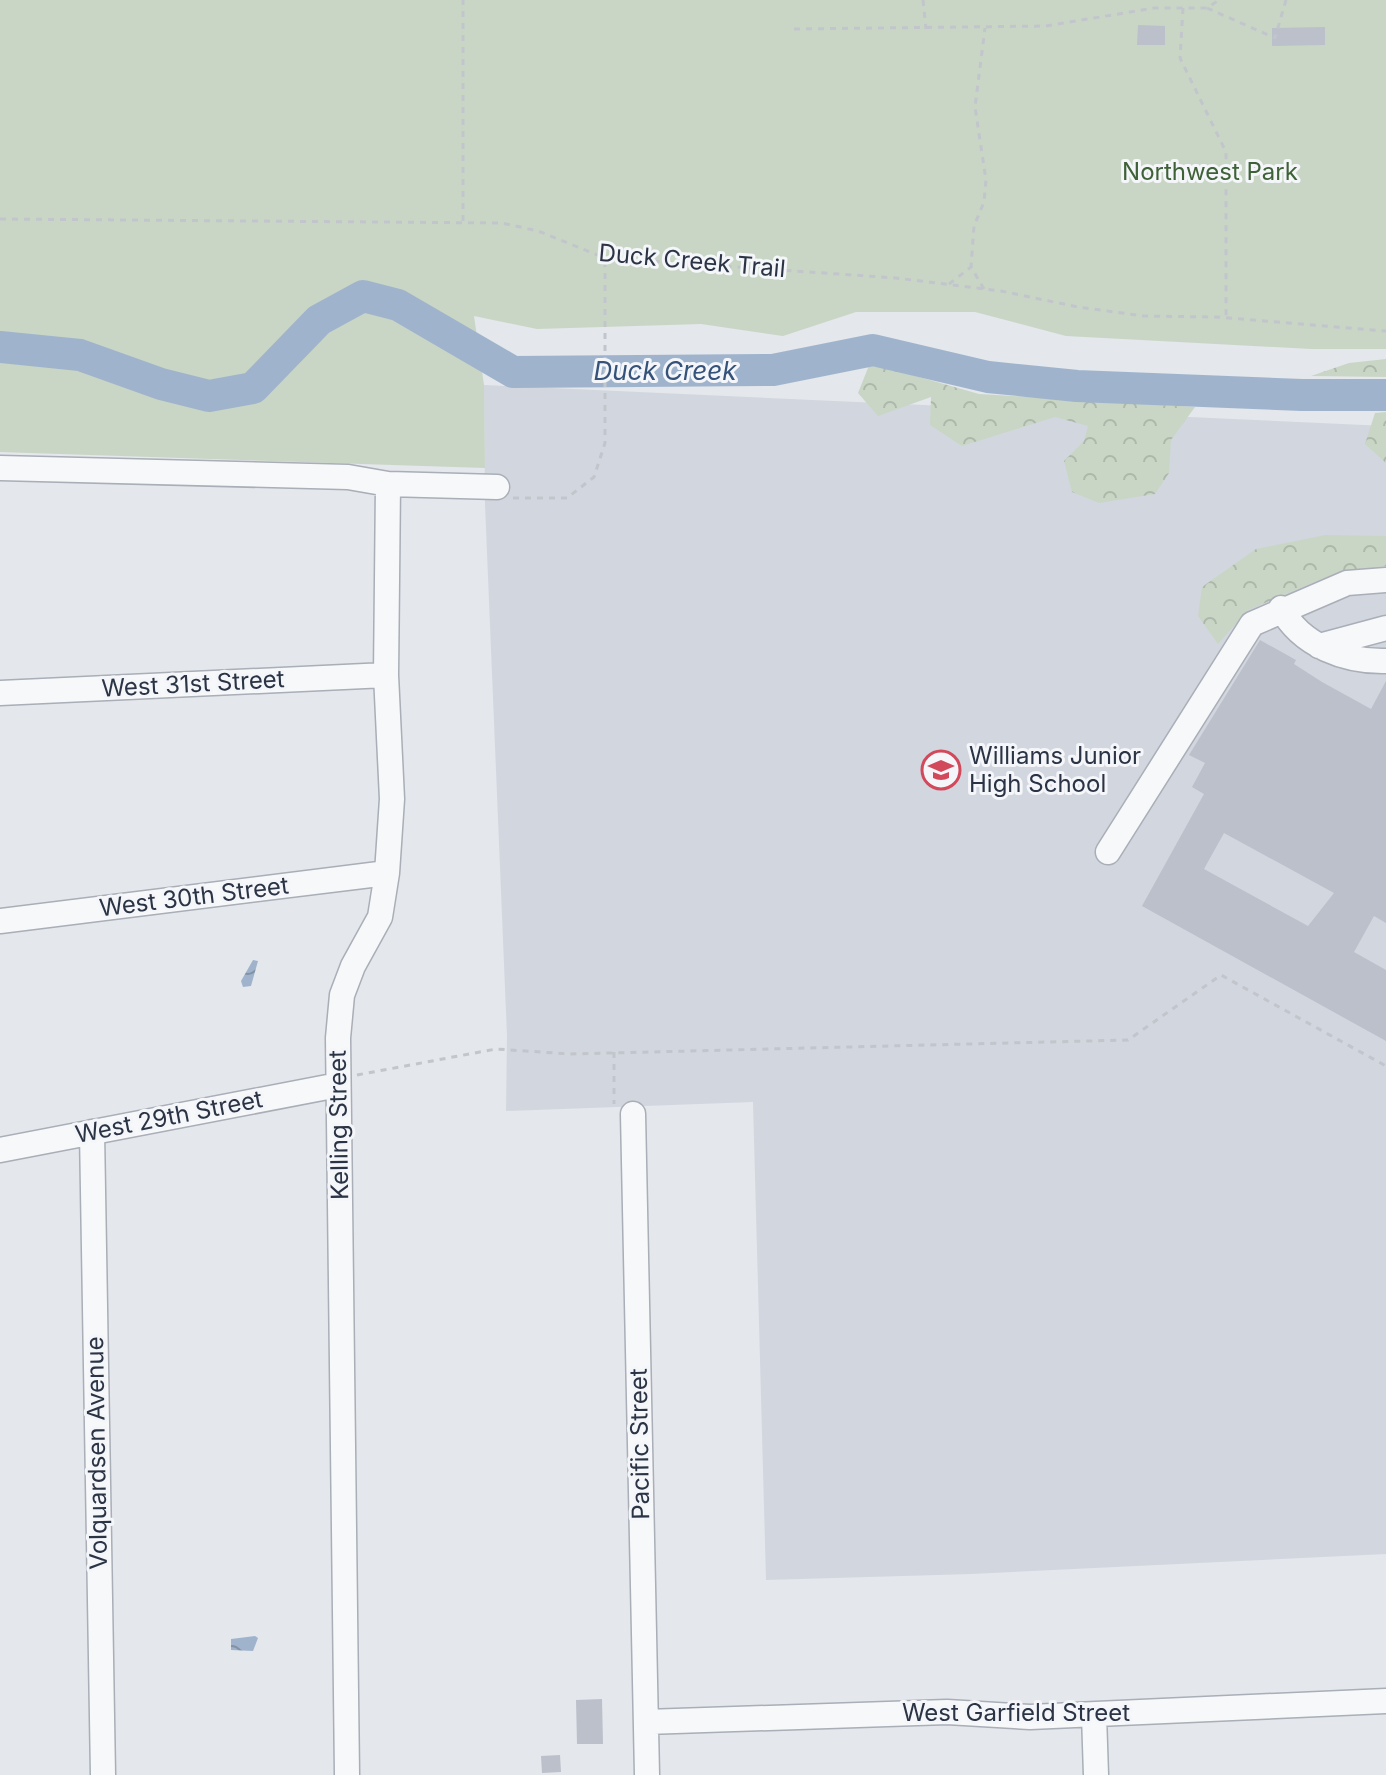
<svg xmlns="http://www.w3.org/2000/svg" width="1386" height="1775" viewBox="0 0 1386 1775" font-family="Inter,sans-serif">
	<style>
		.built { fill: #d2d6de }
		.forest { fill: url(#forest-crowns) }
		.park { fill: #c9d6c5 }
		.water { fill: url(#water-waves) }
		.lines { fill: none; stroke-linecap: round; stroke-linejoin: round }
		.river { stroke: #9fb4cc; stroke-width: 32 }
		.building { fill: #bbc0ca; fill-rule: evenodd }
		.minor-casing { stroke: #a9aeb7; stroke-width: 27 }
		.path { stroke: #c2c5cb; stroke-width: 3; stroke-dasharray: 6 6; stroke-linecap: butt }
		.minor { stroke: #f7f8fa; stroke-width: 24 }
		.labels { text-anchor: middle; stroke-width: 6; stroke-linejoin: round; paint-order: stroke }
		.park-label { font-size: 24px; fill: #3f6138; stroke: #f4f6f9 }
		.street-label { font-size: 24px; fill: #2b3445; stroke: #f4f6f9 }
		.poi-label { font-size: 24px; fill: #2b3445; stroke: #f4f6f9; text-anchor: start }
		.water-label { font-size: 26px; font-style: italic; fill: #34527a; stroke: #f4f6f9 }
	</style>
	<defs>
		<pattern id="forest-crowns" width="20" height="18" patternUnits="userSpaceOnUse" patternTransform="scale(2)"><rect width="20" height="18" fill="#c9d6c5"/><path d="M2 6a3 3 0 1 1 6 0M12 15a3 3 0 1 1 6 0" fill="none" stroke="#adb8ab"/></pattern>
		<pattern id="water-waves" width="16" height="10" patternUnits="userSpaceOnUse" patternTransform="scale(2)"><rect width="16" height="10" fill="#9fb4cc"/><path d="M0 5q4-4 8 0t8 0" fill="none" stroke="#8293a7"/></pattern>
	</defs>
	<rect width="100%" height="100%" fill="#e4e7ec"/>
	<path class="built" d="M484,385L1386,426V1554L971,1574L766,1580L753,1102L506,1111L507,1036L485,504Z"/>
	<path class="forest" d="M1386,359V377L1311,376L1349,363Z
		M870,363L979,394L1195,407L1171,440L1169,473L1155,494L1099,503L1072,492L1064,461L1084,441L1088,426L1055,417L962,446L930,425L931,397L878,416L858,393Z
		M1386,412V463L1365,444L1375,413Z
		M1325,535L1386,536V566L1322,579L1248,610L1218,644L1198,616L1202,587L1256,549Z"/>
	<path class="park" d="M0,0H1386V349H1311L1066,336L975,312H856L783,336L701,324L537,329L474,316L484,385L485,468L0,452Z"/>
	<path class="water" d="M253,960L258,961L251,986L243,987L241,981Z
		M255,1636L258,1638L253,1651L231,1650V1639Z"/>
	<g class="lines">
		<path class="river" d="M0,347L80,355L161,384L209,396L253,388L319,320L363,296L398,305L513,372L773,370L873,350L988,377L1077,386L1302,395H1386"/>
	</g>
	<path class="building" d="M1138,25L1165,26V45H1137Z
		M1325,27V45L1272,46V28Z
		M1260,640L1296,660L1294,664L1322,682L1371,709L1386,681V923L1374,916L1354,952L1386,970V1041L1142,906L1204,794L1192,787L1205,763L1189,755ZM1224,833L1334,893L1308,926L1204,869Z
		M602,1699L603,1744H577L576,1700Z
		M560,1755L561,1772L542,1773L541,1756Z"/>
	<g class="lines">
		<defs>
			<path id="minor" d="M0,468L348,477L388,484L497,487
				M1281,608C1301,646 1346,662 1386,661
				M1319,646L1386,628
				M0,693L386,675
				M1108,852L1252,624L1347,583L1386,580
				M0,921L387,873
				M633,1114L647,1775
				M92,1132L103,1775
				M0,1150L338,1085
				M1094,1715L1096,1775
				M646,1722L947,1712L1030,1717L1386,1701
				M347,1775L338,1038L342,995L353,966L380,917L387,873L392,799L386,675L388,484"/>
		</defs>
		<use href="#minor" class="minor-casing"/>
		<path class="path" d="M923,0L926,29
			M1183,8L1180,58L1226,152V318
			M1207,8L1275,38L1286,0
			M794,29L1046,26L1154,8H1207L1219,0
			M0,219L502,223L538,231L605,258L896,278L1001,291L1078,307L1144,316L1216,317L1386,331
			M463,221V0
			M949,284L971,267
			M984,289L971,267L974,226L984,202L986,180L975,107L985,28
			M513,498H567L594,477L605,443V259
			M614,1052V1104
			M357,1075L496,1049L570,1054L1128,1040L1221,975L1386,1066"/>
		<use href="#minor" class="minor"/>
	</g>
	<defs>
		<symbol id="school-ring" viewBox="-11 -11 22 22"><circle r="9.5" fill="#f4f6f9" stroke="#d1495b" stroke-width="1.5"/><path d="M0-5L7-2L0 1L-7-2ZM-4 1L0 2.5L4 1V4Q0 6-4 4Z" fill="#d1495b"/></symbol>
	</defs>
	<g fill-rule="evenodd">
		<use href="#school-ring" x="919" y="748" width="44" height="44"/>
	</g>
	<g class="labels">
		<g class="park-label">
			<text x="1210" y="180">Northwest Park</text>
		</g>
		<g class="street-label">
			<text transform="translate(692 261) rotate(5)" y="8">Duck Creek Trail</text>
			<text transform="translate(193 684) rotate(-3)" y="8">West 31st Street</text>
			<text transform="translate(194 897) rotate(-7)" y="8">West 30th Street</text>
			<text transform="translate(169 1117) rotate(-11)" y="8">West 29th Street</text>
			<text transform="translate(339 1125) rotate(-91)" y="8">Kelling Street</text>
			<text transform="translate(640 1444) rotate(-91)" y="8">Pacific Street</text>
			<text transform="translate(97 1453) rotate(-91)" y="8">Volquardsen Avenue</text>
			<text x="1016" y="1721">West Garfield Street</text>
		</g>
		<g class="poi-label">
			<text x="969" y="764">Williams Junior<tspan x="969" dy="28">High School</tspan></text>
		</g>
		<g class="water-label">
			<text x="665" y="380">Duck Creek</text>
		</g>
	</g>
</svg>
